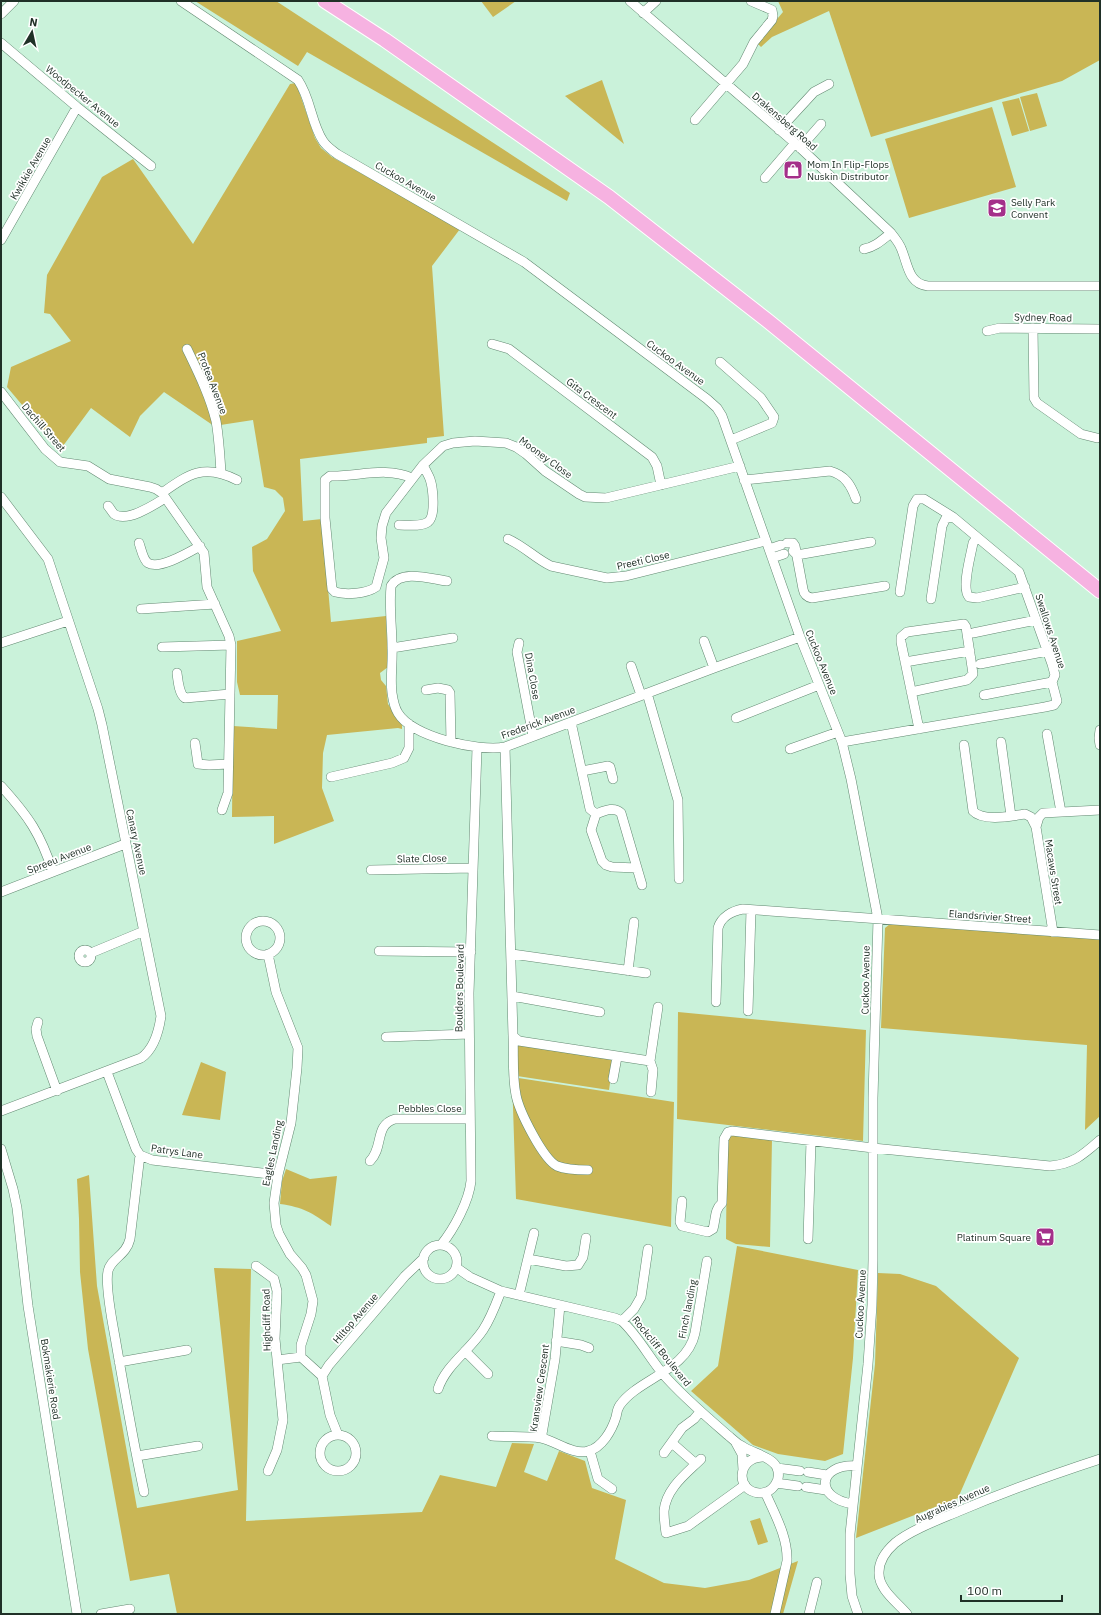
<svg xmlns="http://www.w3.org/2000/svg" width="1101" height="1615" viewBox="0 0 1101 1615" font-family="'IBM Plex Sans',sans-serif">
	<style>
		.green { fill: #c9b655 }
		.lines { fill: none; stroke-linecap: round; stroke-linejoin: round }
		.minor-casing { stroke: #638972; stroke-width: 10 }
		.highway-casing { stroke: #fff; stroke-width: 16 }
		.minor { stroke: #fff; stroke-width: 9 }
		.highway { stroke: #f6b2e1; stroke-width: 14 }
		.labels { text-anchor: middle; stroke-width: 3.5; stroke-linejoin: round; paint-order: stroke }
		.street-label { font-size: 10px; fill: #203027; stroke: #fff }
		.poi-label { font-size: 10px; fill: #203027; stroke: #fff; text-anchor: start }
	</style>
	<rect width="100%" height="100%" fill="#caf2da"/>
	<path class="green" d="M195,1H276L570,193L567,201L307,52L298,66Z
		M481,1H516L493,17Z
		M778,1H1100V60L1062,81L871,137L829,11L772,37L761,47L757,43L783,12Z
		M602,80L624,144L565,96Z
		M296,83L315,138L321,148L332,157L460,229L432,266L444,436L427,438V443L300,459L303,521L322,519L331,622L386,616L388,667L380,673L381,680L386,686L388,704L402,725V729L398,728L327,735L323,753L322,788L334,821L274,844V816L232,817L233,726L277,729L278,695H240L237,682V641L281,631L253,571L252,547L267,539L285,511L283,498L275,490L264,487L253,420L214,426L164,392L140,416L130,437L91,408L60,450L7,387L11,367L71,341L50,314L44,313L47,275L102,177L133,159L193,244L290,84Z
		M1037,93L1047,126L1030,131L1020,97Z
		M1019,98L1029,131L1012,136L1002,102Z
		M992,107L1016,187L909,218L885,139Z
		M890,924L1100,939V1116L1085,1130L1087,1045L881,1028L885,928Z
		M678,1012L866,1030L863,1141L677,1119Z
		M516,1043L612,1059L613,1062L609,1090L517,1076Z
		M201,1062L226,1072L220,1120L182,1115Z
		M512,1077L674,1102L671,1227L516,1199Z
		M735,1134L772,1139L770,1247L736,1244L726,1239L727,1139Z
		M286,1169L310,1179L337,1176L331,1226C312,1213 303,1207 280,1204L282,1181Z
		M89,1175L97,1286L137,1508L238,1490L214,1268L251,1269L246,1521L422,1512L440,1475L496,1487L512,1443L534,1444L524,1472L547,1481L559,1451L585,1461L592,1488L626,1500L615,1559L664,1583L705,1588L749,1580L798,1561L783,1614H177L169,1574L130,1581L88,1349L80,1272L79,1219L77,1179Z
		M737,1246L858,1270L853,1358L843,1454L825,1461L778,1454L753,1445L691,1391L718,1366Z
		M878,1273L900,1274L936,1286L1019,1358L958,1498L856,1538L875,1364Z
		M760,1518L768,1542L758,1545L750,1521Z"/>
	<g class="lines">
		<defs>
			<path id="minor" d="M181,1L298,80C311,99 311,123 323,141C327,147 332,150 337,154L524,262L707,399L717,408L722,416L800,637L842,742L851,779L878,919L873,1098V1260L872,1305L868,1364L850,1534V1574L852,1596L858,1614
				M630,1L795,143L891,233C895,238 899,243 901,248C908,264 908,284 928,286H1100
				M643,13L656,1
				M1,14L14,1
				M1,43L77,107L151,166
				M695,120L743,64L754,42L772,20L773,16L772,10L751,1
				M779,130L814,92L829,84
				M800,148L821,124
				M765,178L795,143
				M1,240L77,107
				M864,249C875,247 882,240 891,233
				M1033,328L1034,398L1037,403L1081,434L1097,438
				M987,331L1000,328L1100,329
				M492,344L509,349L652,457L657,466L661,485
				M187,349C198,372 210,396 216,421C219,438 220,456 221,473
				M720,362L761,398L774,417L772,423L731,440
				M1,392L45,449L60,462L88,466L109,479L150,487L156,489L162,493L204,553L207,587L229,636L231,645L228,793L222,810
				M412,478C386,466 357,477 330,476L325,480V518L332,589L335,592C346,595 366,594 376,587L384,558L381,538L382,526L386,513L423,465L443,446L453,443L475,441L506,443L516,447L526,454L545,471L579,494L585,497L606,498L740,466
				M744,480L830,471C845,475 851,485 856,499
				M162,493C189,474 204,463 237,480
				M1,497L48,559L98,709L102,725L161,1016C159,1030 154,1049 141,1058L1,1111
				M108,506C110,508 112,512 114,514C127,523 154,505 165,498
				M399,525C407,525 421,527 428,522C436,516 433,488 430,479C428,474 425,469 423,465
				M508,539C524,546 536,559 551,566L607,578L626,576L765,541
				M978,539H976L973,543C971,555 961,588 969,597L977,598L1025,587
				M139,543C141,548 143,560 148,563C160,570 189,552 200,546
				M787,543H793L795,546L803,589C804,594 806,597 812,598L885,586
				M769,549L781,545
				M793,551L797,555L871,542
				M772,558L784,554
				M447,581C431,579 401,569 391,586C389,606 392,627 392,647C393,662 390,678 392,693C393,700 394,707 398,713C412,737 479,752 505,747L714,668L800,637
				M931,599L942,526L946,518L953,517
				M141,609L215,604
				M973,633L1036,620
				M704,641L714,668
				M1,643L68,621
				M519,643L517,652L533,736
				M162,647L231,645
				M392,648L453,638
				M905,662L970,651
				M980,664L1048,651
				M631,666L641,695
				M177,673C178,681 179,694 185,698L230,694
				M426,690L438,688L448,690L450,693L451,742
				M911,692L967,680L973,674L966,627L964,624L907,632L901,637V642L919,729
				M647,693L678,800L679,879
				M984,695L1052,682
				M736,718L819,685
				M571,722L590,809L596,814C604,811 614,806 621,813L642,885
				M1100,730L1099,738L1100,745
				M1047,734L1061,812
				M842,742L1045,707L1054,705L1057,701L1052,682L1055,675L1052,664L1019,572L953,517L924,499H917L913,506L900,592
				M1001,742L1011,816
				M195,743L198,764L209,765L228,764
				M964,745L973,811C983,822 1012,816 1025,814L1031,817L1036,827L1053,932
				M505,747L513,1036L519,1041L650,1061L658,1007
				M790,749L838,732
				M582,771L608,766L610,767L613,779
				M331,777L392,763L404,758L409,748V724
				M1,786C29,817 40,833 53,872
				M596,814L591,830L602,861L606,865L612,867L637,868
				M1036,827L1039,817L1043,813L1100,810
				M371,870L473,868
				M1,892L125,844
				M246 938a17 17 0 1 1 34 0a17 17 0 1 1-34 0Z
				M79 956a6 6 0 1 1 12 0a6 6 0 1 1-12 0Z
				M379,951L471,952
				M91,953L144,931
				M268,954L276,992L298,1048L297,1068L291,1123L278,1175L274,1203L276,1225L279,1234L290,1254L302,1268L306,1275L313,1301L311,1314L301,1345V1357L322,1376L330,1415L338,1435
				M512,954L646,973
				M628,971L634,922
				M512,996L600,1012
				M716,1002L718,928C721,917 732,911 743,909L1100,935
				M748,1011L751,910
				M38,1022L36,1029L37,1036L57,1091
				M513,1036C514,1055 512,1076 516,1095C519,1111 543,1159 557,1166C567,1170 578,1170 588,1170
				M386,1037L469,1034
				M650,1061L653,1070L651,1092
				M107,1072L136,1149L140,1155L152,1160L278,1175
				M613,1079L617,1057
				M1,1149L13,1189L17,1208L28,1306L77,1614
				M140,1155L130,1239C126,1256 111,1258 108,1271C105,1285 112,1321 115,1337C124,1389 133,1441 144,1492
				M370,1161C384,1147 374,1125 395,1119H470
				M682,1201L680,1222L682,1226L708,1232L713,1229C716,1219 714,1210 722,1203L724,1139L728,1132L732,1131L873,1148L1050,1166C1073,1164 1083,1155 1100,1140
				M808,1239L811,1141
				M423 1262a17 17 0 1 1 34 0a17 17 0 1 1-34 0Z
				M441,1245C454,1229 469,1201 471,1181L469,993L477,748
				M528,1259L566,1266L578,1265L583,1257L586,1238
				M256,1266L274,1279L277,1291L275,1339L283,1420L277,1450L268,1471
				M457,1268L470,1277L501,1291L615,1318L622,1321C638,1336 649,1357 663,1374C683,1397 707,1417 730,1437C734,1440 737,1444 742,1446C752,1453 773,1457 777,1468C782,1480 772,1494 759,1493C735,1491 737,1458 762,1457
				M519,1295L534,1233
				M622,1321L634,1309L641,1297L648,1249
				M556,1341L581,1345L589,1348
				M465,1351L488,1374
				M277,1360L301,1357
				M119,1362L187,1350
				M322,1376L329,1365L405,1276L424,1258
				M438,1389C446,1365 469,1351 483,1330C491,1318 496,1304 501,1291
				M320 1453a18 18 0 1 1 36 0a18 18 0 1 1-36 0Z
				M492,1436C508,1437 526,1436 541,1438C556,1441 572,1455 588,1451C602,1448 612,1430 616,1417C617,1413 617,1409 620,1405C638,1379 687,1371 695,1333L707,1261
				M543,1438L542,1434L555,1359L560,1305
				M672,1443L696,1464
				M736,1443L742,1454L743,1470
				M590,1451L598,1479L612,1489
				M664,1453L682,1428L694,1419L700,1412
				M137,1456L198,1446
				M701,1459C687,1473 666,1488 664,1511C664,1518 665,1526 666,1533L688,1526L745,1485
				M777,1468L800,1471
				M808,1472L827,1475
				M776,1483L798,1486
				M806,1487L826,1490
				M765,1492C775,1515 788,1537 787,1561L775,1614
				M853,1504C813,1498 818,1463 857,1466
				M101,1614L130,1609
				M809,1614L817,1582
				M907,1614C897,1602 878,1589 879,1572C879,1560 886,1551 895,1543C911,1530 938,1520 957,1512C1004,1492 1051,1475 1100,1459"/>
			<path id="highway" d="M325,1L385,40L609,197L768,321L1100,591"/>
		</defs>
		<use href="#minor" class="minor-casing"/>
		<use href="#highway" class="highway-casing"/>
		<use href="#minor" class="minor"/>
		<use href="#highway" class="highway"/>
	</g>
	<defs>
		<symbol id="shop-square" viewBox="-11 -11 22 22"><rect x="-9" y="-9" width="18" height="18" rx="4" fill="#a4308a" stroke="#fff"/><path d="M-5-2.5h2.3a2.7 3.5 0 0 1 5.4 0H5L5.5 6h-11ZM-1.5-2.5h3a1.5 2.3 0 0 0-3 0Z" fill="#fff"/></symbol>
		<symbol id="school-square" viewBox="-11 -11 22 22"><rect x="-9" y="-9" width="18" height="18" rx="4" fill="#a4308a" stroke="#fff"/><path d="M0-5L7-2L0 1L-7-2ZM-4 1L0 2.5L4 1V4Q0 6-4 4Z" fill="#fff"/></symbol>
		<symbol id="supermarket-square" viewBox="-11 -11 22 22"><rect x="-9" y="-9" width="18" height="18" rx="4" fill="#a4308a" stroke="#fff"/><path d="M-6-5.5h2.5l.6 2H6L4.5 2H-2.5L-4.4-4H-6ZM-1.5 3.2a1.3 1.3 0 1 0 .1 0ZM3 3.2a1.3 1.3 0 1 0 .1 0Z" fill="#fff"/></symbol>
	</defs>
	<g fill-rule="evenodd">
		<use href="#shop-square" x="782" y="159" width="22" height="22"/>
		<use href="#school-square" x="986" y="197" width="22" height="22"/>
		<use href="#supermarket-square" x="1034" y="1226" width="22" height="22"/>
	</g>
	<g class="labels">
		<g class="street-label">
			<text transform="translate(83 96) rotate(39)" y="4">Woodpecker Avenue</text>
			<text transform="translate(785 121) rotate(41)" y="4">Drakensberg Road</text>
			<text transform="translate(30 168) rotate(-60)" y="4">Kwikkie Avenue</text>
			<text transform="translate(406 181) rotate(30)" y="4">Cuckoo Avenue</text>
			<text transform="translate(1043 317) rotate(1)" y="4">Sydney Road</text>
			<text transform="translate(676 362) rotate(36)" y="4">Cuckoo Avenue</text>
			<text transform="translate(213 383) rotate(69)" y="4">Protea Avenue</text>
			<text transform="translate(592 398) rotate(37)" y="4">Gita Crescent</text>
			<text transform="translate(44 427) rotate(49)" y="4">Dachill Street</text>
			<text transform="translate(546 457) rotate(36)" y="4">Mooney Close</text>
			<text transform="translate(643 560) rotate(-13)" y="4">Preeti Close</text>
			<text transform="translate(1051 631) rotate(72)" y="4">Swallows Avenue</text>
			<text transform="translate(822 662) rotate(68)" y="4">Cuckoo Avenue</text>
			<text transform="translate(533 676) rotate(80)" y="4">Dina Close</text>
			<text transform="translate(538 722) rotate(-20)" y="4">Frederick Avenue</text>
			<text transform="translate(137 842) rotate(78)" y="4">Canary Avenue</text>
			<text transform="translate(59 858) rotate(-21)" y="4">Spreeu Avenue</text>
			<text transform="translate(422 858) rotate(-1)" y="4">Slate Close</text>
			<text transform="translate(1054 872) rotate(81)" y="4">Macaws Street</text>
			<text transform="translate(990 916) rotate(4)" y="4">Elandsrivier Street</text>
			<text transform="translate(865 980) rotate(-89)" y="4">Cuckoo Avenue</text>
			<text transform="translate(459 988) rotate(-89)" y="4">Boulders Boulevard</text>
			<text x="430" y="1112">Pebbles Close</text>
			<text transform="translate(177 1151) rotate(8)" y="4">Patrys Lane</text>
			<text transform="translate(272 1153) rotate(-78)" y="4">Eagles Landing</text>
			<text transform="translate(860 1304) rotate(-87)" y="4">Cuckoo Avenue</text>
			<text transform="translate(687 1309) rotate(-79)" y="4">Finch landing</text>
			<text transform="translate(355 1318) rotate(-49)" y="4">Hiltop Avenue</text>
			<text transform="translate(266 1320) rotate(-91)" y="4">Highcliff Road</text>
			<text transform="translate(662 1351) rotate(51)" y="4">Rockcliff Boulevard</text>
			<text transform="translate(51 1379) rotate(81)" y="4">Bokmakierie Road</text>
			<text transform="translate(539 1388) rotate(-82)" y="4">Kransview Crescent</text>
			<text transform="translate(952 1503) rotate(-24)" y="4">Augrabies Avenue</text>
		</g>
		<g class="poi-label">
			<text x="807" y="168">Mom In Flip-Flops<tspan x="807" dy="12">Nuskin Distributor</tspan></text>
			<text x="1011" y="206">Selly Park<tspan x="1011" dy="12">Convent</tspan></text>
			<text x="1031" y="1241" text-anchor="end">Platinum Square</text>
		</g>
	</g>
	<rect width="1101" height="1615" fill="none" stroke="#203027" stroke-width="4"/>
	<g transform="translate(32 32) rotate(9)" stroke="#ffffff" stroke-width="3" paint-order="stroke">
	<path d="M0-3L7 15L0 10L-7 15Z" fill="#203027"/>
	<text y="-6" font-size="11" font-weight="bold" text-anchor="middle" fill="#203027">N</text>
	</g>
	<path d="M961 1595v6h101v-6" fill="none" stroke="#203027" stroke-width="2"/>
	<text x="967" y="1595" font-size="12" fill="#203027" stroke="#ffffff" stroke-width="3" paint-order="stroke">100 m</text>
</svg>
